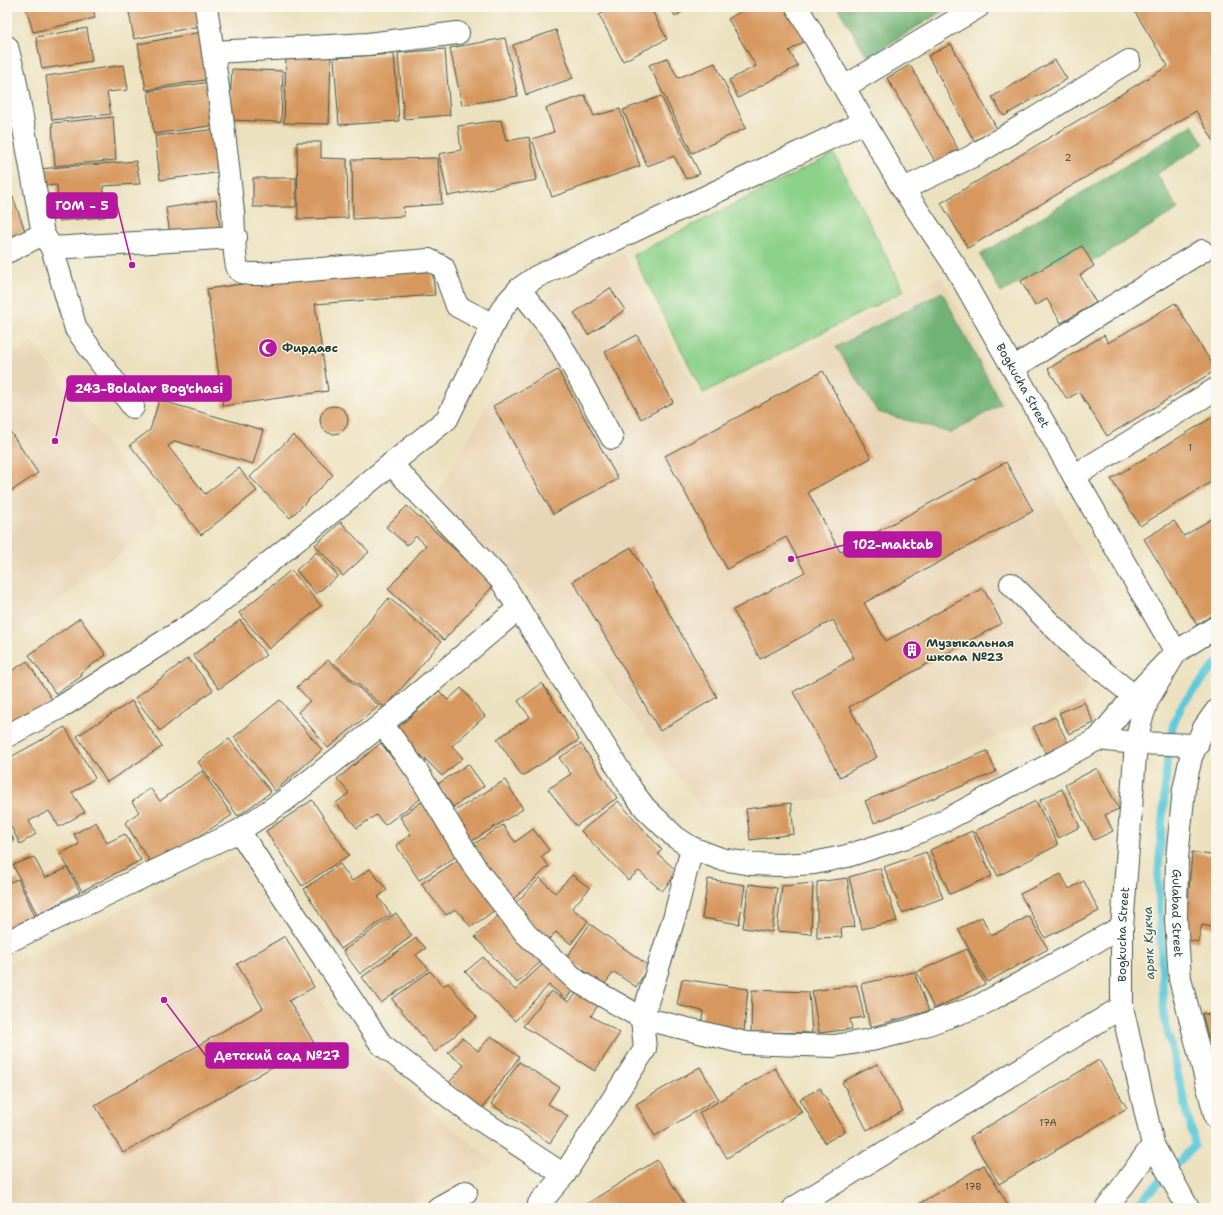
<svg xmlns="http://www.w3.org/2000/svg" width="1223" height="1215" viewBox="0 0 1223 1215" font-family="'Shantell Sans',sans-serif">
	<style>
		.built { fill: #e8d5b7 }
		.green { fill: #8cd18a; stroke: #56875f }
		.forest { fill: #71b376; stroke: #487855 }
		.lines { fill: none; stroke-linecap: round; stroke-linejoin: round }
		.stream { stroke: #5fc9da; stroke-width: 8 }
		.building { fill: #d7985e }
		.minor-casing { stroke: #3e5649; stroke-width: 24 }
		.minor { stroke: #fff; stroke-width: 22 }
		.labels { text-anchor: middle; stroke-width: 3; stroke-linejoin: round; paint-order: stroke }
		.number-label { font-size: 10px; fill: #4d543e }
		.poi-label { font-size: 12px; font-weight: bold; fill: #1f3d34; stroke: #fbf7ec; text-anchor: start }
		.street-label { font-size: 12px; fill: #1f3d34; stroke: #fbf7ec }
		.water-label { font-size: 13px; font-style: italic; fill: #2f605e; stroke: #fbf7ec }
		.leader { fill: none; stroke: #b5179e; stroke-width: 1.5 }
		.callout-dot { fill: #b5179e; stroke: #fbf7ec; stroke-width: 1.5 }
		.callout { fill: #b5179e; stroke: #b5179e; stroke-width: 1.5 }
		.callout-label { font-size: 13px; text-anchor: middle; font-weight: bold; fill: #fff }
	</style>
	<rect width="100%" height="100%" fill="#fbf7ec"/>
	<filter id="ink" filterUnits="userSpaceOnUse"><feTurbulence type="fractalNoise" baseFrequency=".025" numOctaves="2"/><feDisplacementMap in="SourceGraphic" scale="8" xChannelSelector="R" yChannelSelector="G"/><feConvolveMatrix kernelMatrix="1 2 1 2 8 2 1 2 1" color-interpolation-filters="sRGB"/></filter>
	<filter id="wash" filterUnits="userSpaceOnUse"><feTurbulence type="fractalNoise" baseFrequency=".012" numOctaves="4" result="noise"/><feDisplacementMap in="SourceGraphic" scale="16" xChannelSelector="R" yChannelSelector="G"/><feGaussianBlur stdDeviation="0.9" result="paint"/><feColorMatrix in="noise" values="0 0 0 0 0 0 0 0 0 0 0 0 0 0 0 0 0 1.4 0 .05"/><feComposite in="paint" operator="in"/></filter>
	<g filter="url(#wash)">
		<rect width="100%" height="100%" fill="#ece1bf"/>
		<path class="built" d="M262,7H334L278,14Z
			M623,253L702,404L941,276L1115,617L1081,698L930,768L875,788L824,799L701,808L568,625L434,500L553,287Z
			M32,341L162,521L7,640V360Z
			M238,854L340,1034L494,1162L401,1208H7V965Z"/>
		<path class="green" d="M834,154L904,291L703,393L633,255Z"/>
		<path class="forest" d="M837,7H949L868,57Z
			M1192,125L1204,144L1157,174L1178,209L1092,262L1082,246L1001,293L980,255Z
			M942,292L1001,404L951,433L878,412L836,347Z"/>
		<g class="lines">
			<path class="stream" d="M1134,1208L1195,1145L1164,1017L1158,877L1168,749L1173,725L1183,703L1216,664"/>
		</g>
		<g id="blocks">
			<path class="building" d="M26,7H93L95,18L33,32Z
				M128,7H197L200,26L134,39Z
				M615,7H650L667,39L623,61L599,15Z
				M670,7H690L675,16Z
				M748,7H790L808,39L789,51L798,66L738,98L729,80L756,66L728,19Z
				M1132,7H1209L1216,18V145L1196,111L968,248L941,203L1168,66Z
				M87,28L92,61L42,69L36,37Z
				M556,30L573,78L526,95L513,45Z
				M201,32L210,79L146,90L138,44Z
				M505,38L518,96L462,105L450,48Z
				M951,44L997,129L974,141L928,56Z
				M445,49L450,115L404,119L398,53Z
				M394,54L399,121L339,125L334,58Z
				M286,56L331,57L329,124L284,123Z
				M667,58L678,78L715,63L746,128L692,153L649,65Z
				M1055,60L1067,79L1004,116L992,97Z
				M124,65L128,90L107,92L111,114L52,120L46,76Z
				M910,65L958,149L936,163L887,78Z
				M232,69L283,71L281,122L229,120Z
				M211,82L217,125L154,134L148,91Z
				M585,95L594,116L620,109L640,166L552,197L532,139L554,132L546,108Z
				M661,96L700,174L686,179L674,156L647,166L623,110Z
				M113,117L116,160L55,166L52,123Z
				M501,120L506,141L529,137L537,180L448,196L439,154L461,150L458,126Z
				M218,129L223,172L160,180L155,136Z
				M297,142H321V158L347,159L348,218L298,219Z
				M438,158L442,204L403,207L404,216L353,219L352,160Z
				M136,161L140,184L103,186L105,217L59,221L57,185L40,186L38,169Z
				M253,178H296V207H253Z
				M13,197L25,231L7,239V200Z
				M216,200L220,227L170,234L166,208Z
				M1082,246L1094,266L1080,275L1096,303L1061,323L1047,299L1035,306L1021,281Z
				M432,267L435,295L315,304L328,391L223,406L207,289L311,274Z
				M610,288L625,310L588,335L574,313Z
				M1175,303L1216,370L1107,436L1079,392L1067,399L1048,369L1104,335L1108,343Z
				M637,335L673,402L641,419L605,352Z
				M558,370L618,479L553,514L493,406Z
				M823,371L871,458L808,492L840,552L1006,462L1033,511L864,603L886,641L983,588L1002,623L849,707L877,757L840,777L793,692L854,658L833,620L760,659L733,610L805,572L786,537L727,569L665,456Z
				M159,400L263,430L253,464L175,441L168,446L205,494L239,468L257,491L201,535L130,445L150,430Z
				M320 420a14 14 0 1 1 28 0a14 14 0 1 1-28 0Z
				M1216,415V479L1140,526L1111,479Z
				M7,427L38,473L7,494Z
				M293,435L333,475L290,518L250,477Z
				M407,506L494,585L444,640L388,589L426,545L416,536L407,545L386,527Z
				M1216,516V613L1197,625L1144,539L1174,521L1184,536Z
				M341,522L369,552L343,576L315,545Z
				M631,547L717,697L660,731L573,581Z
				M317,552L338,576L316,594L296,570Z
				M291,570L321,606L269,649L239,613Z
				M389,598L441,642L385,708L334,663Z
				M80,618L106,655L80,673L82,676L56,694L29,655Z
				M240,620L266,655L219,689L193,655Z
				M188,658L213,690L160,731L135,698Z
				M328,660L379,706L328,748L298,712L310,701L297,687Z
				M27,661L53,701L22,721L19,717L7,724V674Z
				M542,683L579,740L522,776L497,739L530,717L518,701Z
				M461,688L485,716L452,746L463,758L442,776L421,755L414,761L391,734L439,691L448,700Z
				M280,700L322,750L275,791L234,737Z
				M132,701L162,747L107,782L77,736Z
				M1084,702L1094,723L1069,734L1059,713Z
				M1055,717L1068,743L1046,753L1033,727Z
				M65,727L95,778L72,793L85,812L59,827L49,811L29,821L36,834L20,844L7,819V759Z
				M229,739L271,792L238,816L198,762Z
				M381,743L393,759L398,756L427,794L385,825L376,815L357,828L336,803L349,793L337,779Z
				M581,744L617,798L576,826L548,789L571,774L559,758Z
				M987,751L996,772L874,823L865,801Z
				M468,764L484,786L453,807L438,784Z
				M1097,768L1119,809L1105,815L1113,831L1094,840L1065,785Z
				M202,771L232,815L153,866L125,823L139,812L132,802L150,788L160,801Z
				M505,780L523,809L472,841L453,812Z
				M1062,789L1080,827L1058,838L1040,800Z
				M430,796L465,851L419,880L396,845L411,834L400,817Z
				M312,800L349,855L302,886L266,831Z
				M618,801L662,850L658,854L678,872L662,891L639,871L628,880L581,831Z
				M1036,801L1058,845L998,876L975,831Z
				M791,803L794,834L750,840L746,809Z
				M1216,810V824L1212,823Z
				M96,822L107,843L125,834L141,860L82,891L60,854L79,844L74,834Z
				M503,825L515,842L533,829L549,850L541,857L549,866L510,902L474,844Z
				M7,827L14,841L7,844Z
				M972,831L992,876L950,894L930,850Z
				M926,852L943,898L902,913L884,867Z
				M1192,852L1216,856V928L1202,925L1198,942L1185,939Z
				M466,855L500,907L471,927L456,909L446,915L421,884Z
				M34,857L45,878L67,868L80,892L37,915L13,865Z
				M340,864L352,881L370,869L387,890L378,897L391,914L341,949L304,889Z
				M880,868L897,921L862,929L849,877Z
				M1061,874L1069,889L1084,881L1099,911L1045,938L1020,894Z
				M572,875L590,888L572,908L588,921L571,944L556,932L548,940L513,906L540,878L555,893Z
				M847,878L855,927L841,928L842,937L817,938V882Z
				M18,879L35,916L7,929V883Z
				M708,879L745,885L739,924L702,918Z
				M813,883L811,934L777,931L782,886Z
				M749,884L777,888L772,932L743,928Z
				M502,912L545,958L517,983L475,937Z
				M396,913L412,936L360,974L343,951Z
				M1029,916L1048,949L987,982L958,929L982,917L991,936Z
				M590,924L649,966L636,987L614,972L604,985L566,958Z
				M285,936L314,987L289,1001L314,1043L123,1153L95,1105L263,1008L237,964Z
				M416,938L426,948L416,955L429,969L381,1003L362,977Z
				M967,949L985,984L934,1009L917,972Z
				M483,957L515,990L545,962L576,986L566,999L549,985L515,1021L465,972Z
				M430,971L443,986L448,983L477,1017L435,1052L392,999Z
				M914,972L929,1011L870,1027L861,984Z
				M682,979L748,989L744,1032L701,1028L703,1011L677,1005Z
				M857,985L864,1017L850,1019L852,1029L819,1033L812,991Z
				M582,987L601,1001L591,1016L620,1033L595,1071L523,1026L551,991L569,1002Z
				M752,990L809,992L812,1033L751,1032Z
				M1202,1013L1216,1017V1043L1209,1040Z
				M491,1036L519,1057L482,1109L449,1083L464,1065L448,1053L462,1038L478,1051Z
				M1099,1060L1127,1108L999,1184L970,1137Z
				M519,1062L559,1087L548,1104L568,1116L550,1143L491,1104Z
				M877,1064L903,1111L867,1130L842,1082Z
				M700,1067L718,1098L655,1136L636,1104Z
				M775,1068L802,1112L727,1158L699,1113Z
				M820,1088L845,1131L825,1143L800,1099Z
				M657,1160L687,1208H580Z
				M984,1165L1010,1208H912Z"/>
		</g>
	</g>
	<g filter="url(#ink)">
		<use href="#blocks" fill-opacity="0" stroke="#3e5649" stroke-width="1"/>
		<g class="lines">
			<defs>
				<g id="minor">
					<path d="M206,7C217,75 226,143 233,212C234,222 234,265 238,269C243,275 254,274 261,274L429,260L443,267L457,306L493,325"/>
					<path id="s1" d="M797,7L903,189L955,266L1074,476L1176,652"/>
					<path d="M7,47L14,73L43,234L52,248L76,329L133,407"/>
					<path d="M213,52L368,44L458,33"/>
					<path d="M844,87L978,7"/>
					<path d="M903,189L971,157L1129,61"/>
					<path d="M52,248L236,237"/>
					<path d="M7,252L43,234"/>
					<path d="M519,289L555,334L612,438"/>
					<path d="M1013,368L1202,251"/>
					<path d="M391,464L501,580L633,792L645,808L675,837L692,848L721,859L751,864L783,865L814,863L847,856L909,836L940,823L1098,739L1134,696L1176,652"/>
					<path d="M1074,476L1216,389"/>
					<path d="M1011,584L1078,651L1134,696"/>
					<path id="s2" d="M1216,711L1204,728L1191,757L1184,789L1177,858L1176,920L1180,979L1216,1118"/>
					<path d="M382,724L417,771L476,869L526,934L577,981L642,1018L745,1043L834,1046L871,1040L908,1031L979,1006L1122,927"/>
					<path d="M7,736L61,707L198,620L447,419L493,325L504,306L519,289L536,277L864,122"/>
					<path d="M1098,739L1136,743L1197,745"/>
					<path d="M239,831L381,1044L473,1115L564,1175"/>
					<path d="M7,942L239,831L284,801L382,724L518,609"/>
					<path d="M1153,1145L1188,1208"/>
					<path d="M438,1208L466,1192"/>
					<path d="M541,1208L539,1204L564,1175L645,1049L642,1018L675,915L692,848"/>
					<path d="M794,1208L1122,1007"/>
					<path id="s3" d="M1107,1208L1153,1145L1122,1007V927L1136,743L1141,720L1148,699L1176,652L1216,627"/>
				</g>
			</defs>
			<use href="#minor" class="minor-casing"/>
			<use href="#minor" class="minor"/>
		</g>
	</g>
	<defs>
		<symbol id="mosque-disc" viewBox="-11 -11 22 22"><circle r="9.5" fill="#b5179e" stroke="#fbf7ec"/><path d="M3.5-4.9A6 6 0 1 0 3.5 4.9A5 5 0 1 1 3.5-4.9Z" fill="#fff"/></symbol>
		<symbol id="building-disc" viewBox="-11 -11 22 22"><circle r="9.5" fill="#b5179e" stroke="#fbf7ec"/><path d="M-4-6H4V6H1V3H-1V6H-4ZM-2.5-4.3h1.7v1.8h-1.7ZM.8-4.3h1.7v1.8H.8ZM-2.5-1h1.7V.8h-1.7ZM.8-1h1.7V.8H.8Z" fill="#fff"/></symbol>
	</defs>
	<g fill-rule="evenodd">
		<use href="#mosque-disc" x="257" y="337" width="22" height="22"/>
		<use href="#building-disc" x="901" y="639" width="22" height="22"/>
	</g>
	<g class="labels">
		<g class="number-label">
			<text x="1068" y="161">2</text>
			<text x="1190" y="451">1</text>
			<text x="1048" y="1126">17A</text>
			<text x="973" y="1190">17B</text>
		</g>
		<g class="poi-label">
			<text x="282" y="352">Фирдавс</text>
			<text x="926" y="647">Музыкальная<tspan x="926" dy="14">школа №23</tspan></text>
		</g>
		<g class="street-label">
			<text dy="4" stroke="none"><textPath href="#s1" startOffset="441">Bogkucha Street</textPath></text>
			<text dy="4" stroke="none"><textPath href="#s2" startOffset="210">Gulabad Street</textPath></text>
			<text dy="4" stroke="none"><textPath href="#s3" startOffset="292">Bogkucha Street</textPath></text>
		</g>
		<g class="water-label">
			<text transform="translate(1148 943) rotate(-92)" y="5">арык Кукча</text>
		</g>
	</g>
	<path class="leader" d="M132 265L117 205M55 441L67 388M791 559L844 545M164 1000L206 1056"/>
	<g class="callout-dot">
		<circle cx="132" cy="265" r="4"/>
		<circle cx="55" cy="441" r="4"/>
		<circle cx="791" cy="559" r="4"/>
		<circle cx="164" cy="1000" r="4"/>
	</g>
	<g class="callout">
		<rect x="47" y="193" width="70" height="25" rx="4"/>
		<rect x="67" y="376" width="164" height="25" rx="4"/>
		<rect x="844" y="532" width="97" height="25" rx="4"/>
		<rect x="206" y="1043" width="142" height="25" rx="4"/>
	</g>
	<g class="callout-label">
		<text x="82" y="210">ГОМ - 5</text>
		<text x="149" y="393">243-Bolalar Bog'chasi</text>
		<text x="893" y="549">102-maktab</text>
		<text x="277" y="1060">Детский сад №27</text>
	</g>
	<rect width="1223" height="1215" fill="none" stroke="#fbf7ec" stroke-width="24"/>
</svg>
